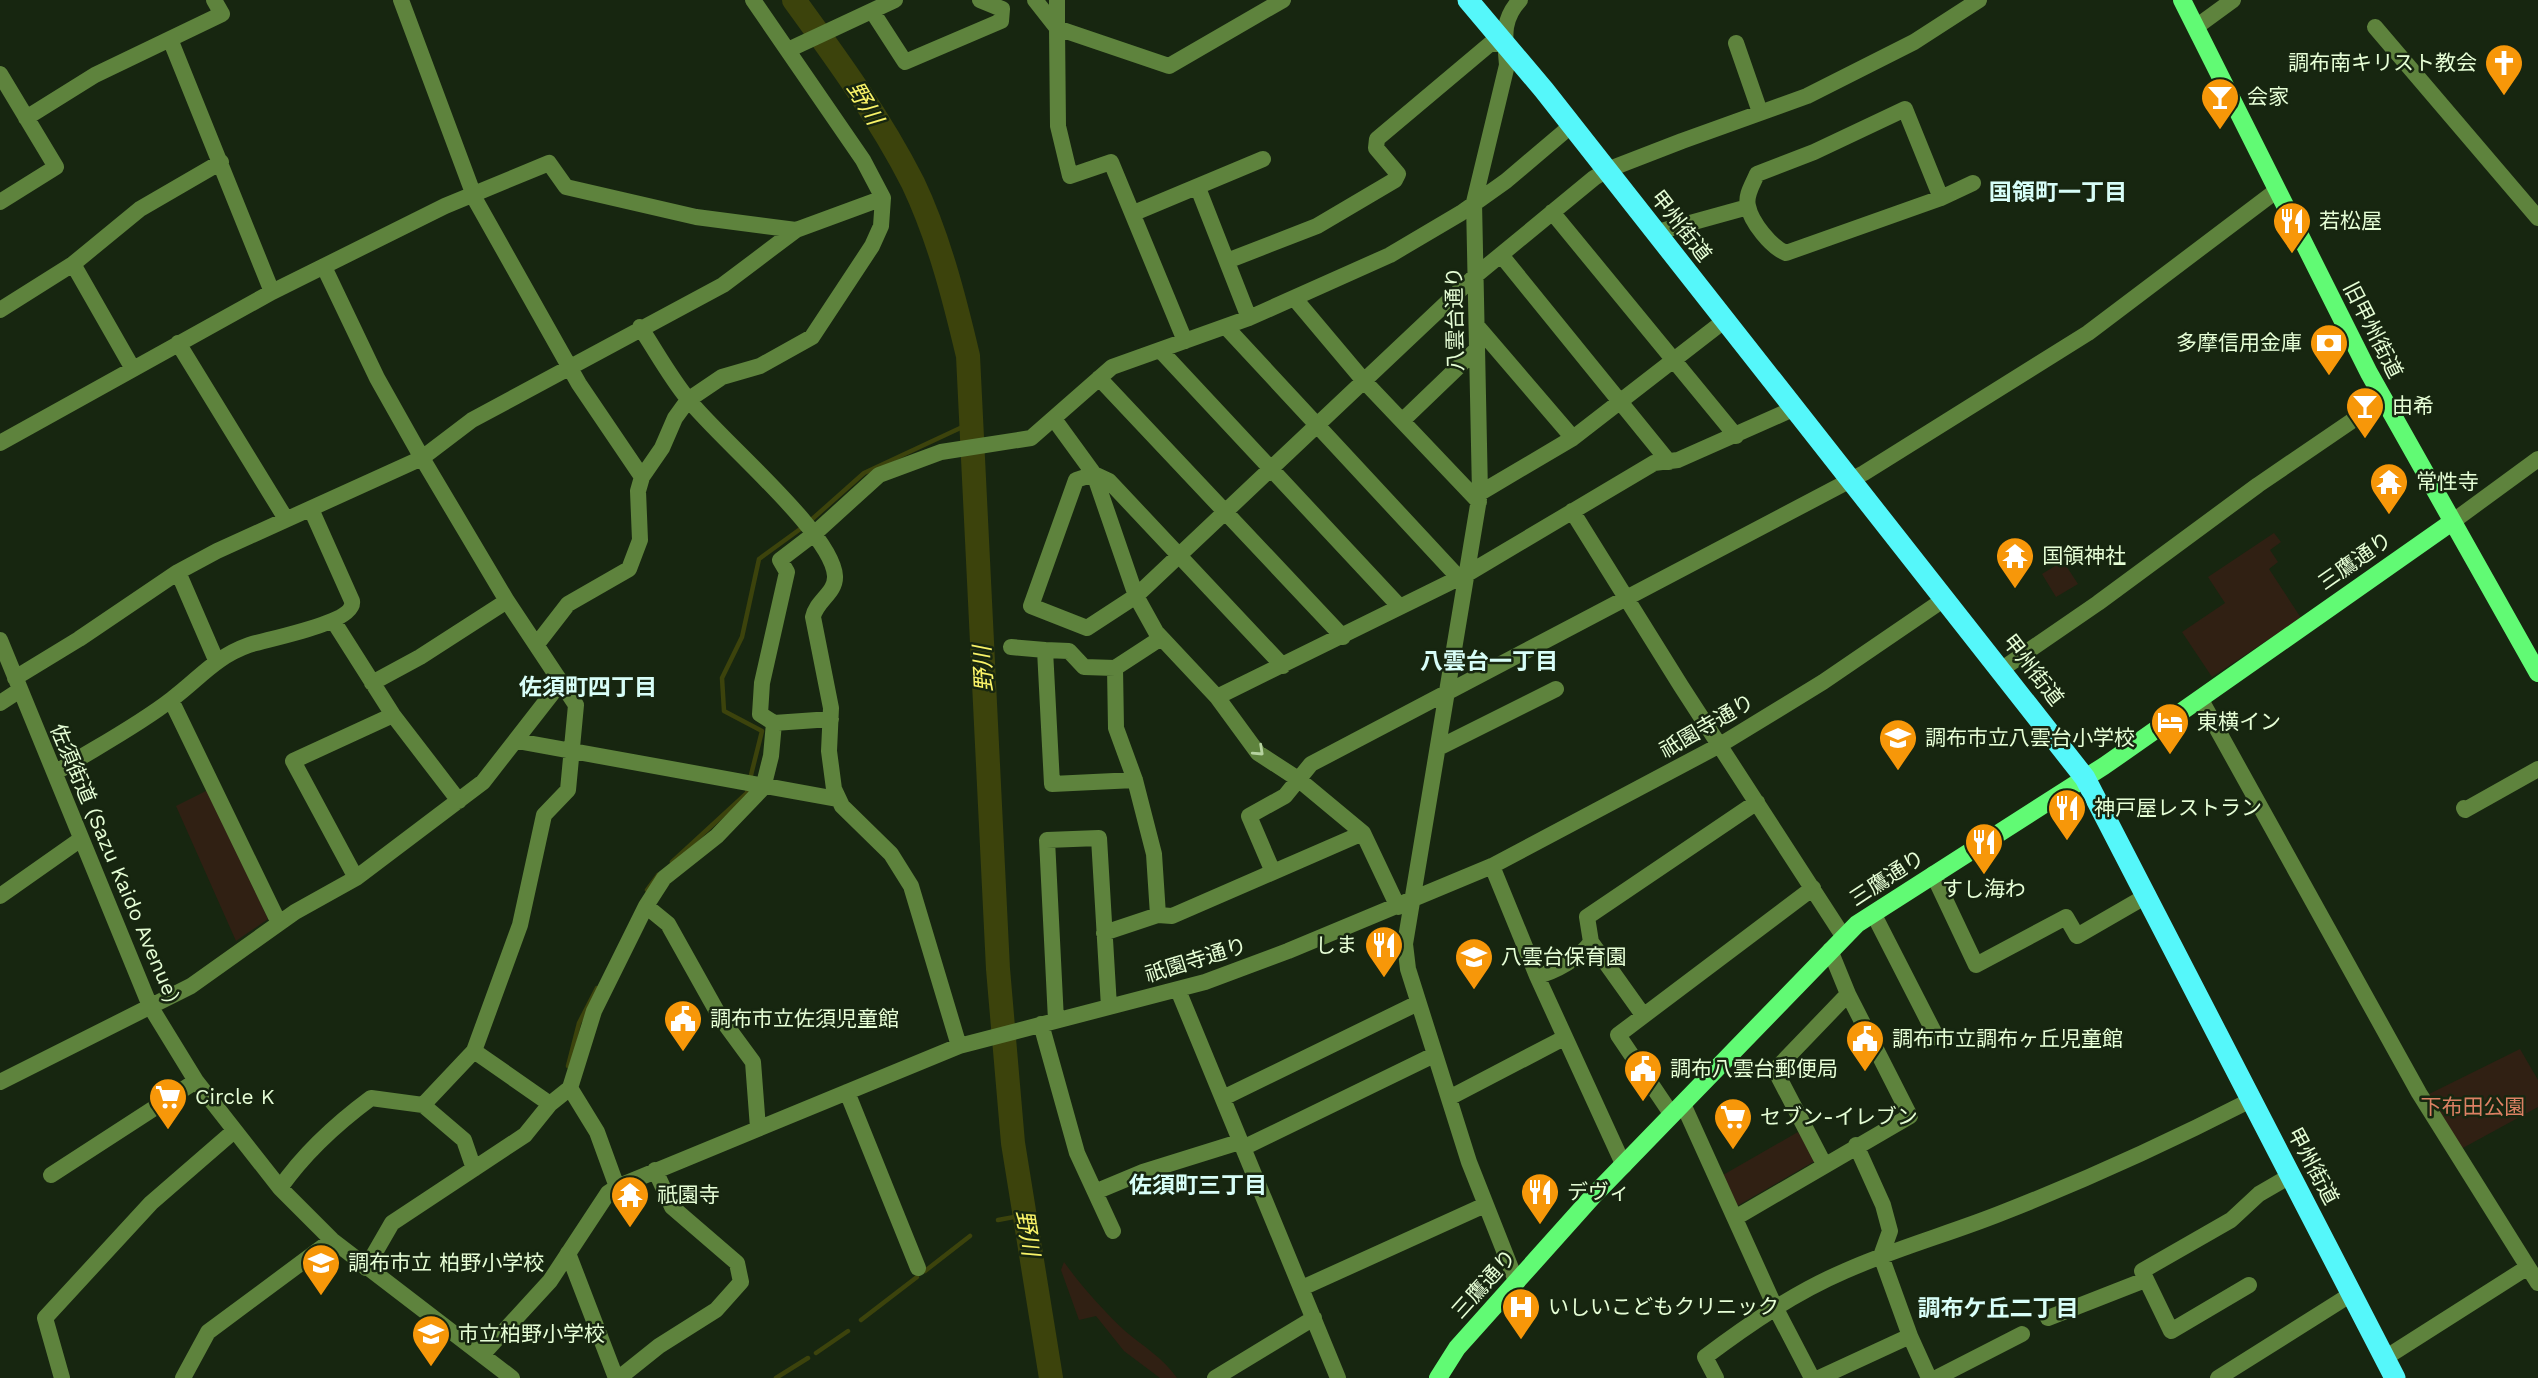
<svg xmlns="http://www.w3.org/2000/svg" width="2538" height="1378" viewBox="0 0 2538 1378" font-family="'Work Sans','Noto Sans JP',sans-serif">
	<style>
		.green { fill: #302013 }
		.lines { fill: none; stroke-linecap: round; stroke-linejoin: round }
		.stream { stroke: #3c430c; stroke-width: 4.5 }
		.river { stroke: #3c430c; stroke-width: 24 }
		.minor { stroke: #5e833d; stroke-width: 16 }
		.major { stroke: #61fa74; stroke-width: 18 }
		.highway { stroke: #55f7fa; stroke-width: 21 }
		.oneway { stroke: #b6d3a0 }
		.labels { text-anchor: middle; stroke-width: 5; stroke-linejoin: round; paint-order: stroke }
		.poi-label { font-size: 21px; fill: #e6fed6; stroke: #172610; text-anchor: start }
		.street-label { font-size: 21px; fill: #e6fed6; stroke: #172610 }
		.park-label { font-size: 21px; fill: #dc8164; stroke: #172610 }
		.water-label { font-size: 23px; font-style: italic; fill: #faf468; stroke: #172610 }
		.neighbourhood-label { font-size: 23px; font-weight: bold; fill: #d8fef8; stroke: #172610 }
	</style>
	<rect width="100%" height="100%" fill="#172610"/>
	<path class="green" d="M2274,533L2281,542L2270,550L2278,562L2269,569L2301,618L2212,677L2182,632L2225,603L2208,577Z
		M2063,561L2078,584L2056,597L2042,574Z
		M208,790L268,919L236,941L176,806Z
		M2520,1049L2538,1080V1107L2461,1149L2427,1095Z
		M1798,1132L1815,1161L1737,1206L1723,1175Z
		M1064,1262C1082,1287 1103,1310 1125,1331C1144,1347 1162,1357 1177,1378H1160L1124,1351L1096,1316L1079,1320L1061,1270Z"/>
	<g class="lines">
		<path class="stream" d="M810,521L864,473L971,423
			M750,779L762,731L724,711L722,678L742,637L759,559L803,527
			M672,862L747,793L748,788
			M647,890L658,875
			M568,1066L579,1023L597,988
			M998,1220L1025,1215
			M925,1271L970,1236
			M861,1320L917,1277
			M816,1353L848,1331
			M776,1378L808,1358"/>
		<path class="river" d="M794,0C837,59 880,118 913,183C939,238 954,297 968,356L998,969L1013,1143L1051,1378"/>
		<path class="minor" d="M401,0L476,201L579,384L642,477
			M1035,0L1057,28L1058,126L1070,176L1111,162L1185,341
			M1057,0V28L1169,66L1283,0
			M872,11L905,62L1001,21L1002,9L980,0
			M2196,27L2233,0
			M2375,27L2538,218
			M170,39L272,292
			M1736,43L1760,112
			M788,50L895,0
			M0,74L56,167L0,202
			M26,118L95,75L222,14L214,0
			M1198,188L1249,318
			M1941,198L1786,253C1771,247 1751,222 1748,206C1745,195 1753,184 1757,174L1814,152L1905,109L1941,198L1973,183
			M1552,212L1736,436
			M1134,213L1263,159
			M1654,233L1748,207
			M1501,255L1669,462
			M1227,261L1317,226L1395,180L1398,174L1376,148L1377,139L1490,44L1505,43
			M73,264L133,369
			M324,267L377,378L422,458L507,601L576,705L568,790L544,815L520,925L474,1051
			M1295,299L1364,381L1479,502
			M0,310L73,264L140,209L221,162
			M1477,326L1573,438
			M640,327C656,351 670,377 688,399C717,437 833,533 835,576C836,593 816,601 813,617L831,708L829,751L834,789L842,806L891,854L911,886L959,1046
			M1226,327L1459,578
			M178,343L286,519
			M1160,350L1400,607
			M1099,378L1343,637
			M1054,419L1094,474L1136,596L1156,632L1217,697L1467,574L1654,463L1678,460L1793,409
			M1402,421L1477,349
			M0,443L272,292L445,206L549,163L566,187L696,217L796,230
			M1480,493L1573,438L1724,321
			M1572,511L1681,686L1843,936
			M2452,522L2538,459
			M178,572L216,660
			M334,622L393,715L459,801
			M0,640L150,1006L196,1081L280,1188L332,1240L512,1378
			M537,644L568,604L629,569L640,540L638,491L642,477L662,448L675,418L688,400L722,377L760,366L812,337L872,246L881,226L883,198L863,160L753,0
			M1011,647L1045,650L1052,784L1135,780
			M1045,650L1069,651L1084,667L1115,668
			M1283,666L1109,481L1094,474L1076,480L1031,606L1087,628L1136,596L1475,276L1594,178L1607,170L1682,141L1807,96L1914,42L1979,0
			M2002,669L2098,603L2258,485L2384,399
			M15,678L79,639L178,572L217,551L422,458L472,420L723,285L796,230L883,198
			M372,683L420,657L507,601
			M1217,697L1258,753L1298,779L1363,833L1398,907
			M171,700L279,923
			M2201,700L2419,1093L2538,1283
			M0,703L20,690
			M831,719L774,723L760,714L762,683L787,572L780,560L814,534L879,475L941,452L1031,438L1112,367L1249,318L1390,255L1461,213L1506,181L1572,125
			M517,741L837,799
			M1438,748L1556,689
			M55,773C93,749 136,727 172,699C200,678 215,657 249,645C267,639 356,623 352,601L311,509
			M2464,808L2465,810L2538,769
			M1492,866L1537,976C1555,972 1580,958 1591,942
			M1273,872L1249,816L1285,796L1311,764L1864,473L2088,333L2276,191
			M1933,874L1976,965L2066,917L2077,936L2148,895
			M356,878L293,761L393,715
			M0,896L81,839
			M646,906L668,924L720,1017L753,1062L758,1128
			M1873,913L1937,1038
			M1158,915L1154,854L1135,780L1116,728L1115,668L1161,638
			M1104,933L1158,915L1172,916L1363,833
			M1830,950L1848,994
			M1537,976L1624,1166
			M1178,990L1338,1378
			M1643,1015L1591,942L1587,917L1757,802
			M1056,1020L1047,840L1099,838L1109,1007
			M1041,1024L1077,1153L1113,1231
			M0,1082L191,986L295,912L356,878L483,782L561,682
			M570,1088L597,1132L617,1187
			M847,1092L918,1268
			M1223,1098L1418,1003
			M1449,1098L1564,1038
			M1683,1104L1775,1307L1812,1378
			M423,1105L464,1140L474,1169
			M1672,1115L1618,1035L1813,888
			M1856,1145L1883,1205L1890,1231L1881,1256L1910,1336
			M51,1175L196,1081
			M280,1188C305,1152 336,1124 371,1098L423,1105L474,1051L550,1104
			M1095,1192L1143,1172L1236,1143L1249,1145L1434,1055
			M1735,1218L1910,1116L1848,994L1775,1070L1824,1164
			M568,1253L616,1378
			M366,1268L392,1223L525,1135L550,1104L570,1088L594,1011L646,906L664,878L717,836L763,788L771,756L774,723
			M1516,1281L1469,1162L1408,969L1405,944L1480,493L1474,202L1507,65C1505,39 1501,20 1520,0
			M2249,1285L2171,1331L2142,1271L2231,1220L2259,1194L2290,1176
			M1302,1288L1485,1205
			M2048,1318L2145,1280
			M482,1355L550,1281L608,1193L617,1187L959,1046L1205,982L1288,951L1492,866L1720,745L1823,682L1946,598
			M2385,1358L2528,1267
			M62,1378L45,1318L151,1203L234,1131
			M183,1378L208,1332L332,1240
			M619,1378L659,1346L716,1310L741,1282L737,1263L672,1207L655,1170
			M1215,1378L1314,1318
			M1716,1378L1705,1357C1749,1324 1794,1293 1845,1271C1896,1248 1952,1233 2004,1212C2088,1179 2171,1141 2251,1100
			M1819,1378L1910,1336L1929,1378
			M1936,1378L2022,1334
			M2218,1378L2353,1293"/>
		<path class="major" d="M2182,0L2369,373L2538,673
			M1438,1378L1457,1348L1593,1196L1857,924L2104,766L2452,522"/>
		<path class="highway" d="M1468,0L1544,90L2085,778L2395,1378"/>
	</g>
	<defs><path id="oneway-chevron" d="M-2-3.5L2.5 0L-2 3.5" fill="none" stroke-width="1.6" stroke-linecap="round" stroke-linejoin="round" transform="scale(1.75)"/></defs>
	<use class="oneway" href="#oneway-chevron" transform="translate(1259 751) rotate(43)"/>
	<defs>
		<symbol id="church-pin" viewBox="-11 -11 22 30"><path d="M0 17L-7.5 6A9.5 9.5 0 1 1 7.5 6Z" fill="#f79709" stroke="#172610"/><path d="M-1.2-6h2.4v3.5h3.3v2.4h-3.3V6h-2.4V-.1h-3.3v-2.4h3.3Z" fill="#fff"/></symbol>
		<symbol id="bar-pin" viewBox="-11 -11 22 30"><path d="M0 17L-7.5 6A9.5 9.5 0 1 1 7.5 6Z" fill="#f79709" stroke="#172610"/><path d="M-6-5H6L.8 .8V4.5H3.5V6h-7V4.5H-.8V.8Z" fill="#fff"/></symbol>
		<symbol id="restaurant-pin" viewBox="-11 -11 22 30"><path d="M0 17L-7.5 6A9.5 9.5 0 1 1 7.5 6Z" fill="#f79709" stroke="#172610"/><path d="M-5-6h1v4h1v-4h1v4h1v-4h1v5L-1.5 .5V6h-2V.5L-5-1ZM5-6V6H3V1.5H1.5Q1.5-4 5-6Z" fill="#fff"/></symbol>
		<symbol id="bank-pin" viewBox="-11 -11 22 30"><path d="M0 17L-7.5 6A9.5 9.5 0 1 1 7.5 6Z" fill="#f79709" stroke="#172610"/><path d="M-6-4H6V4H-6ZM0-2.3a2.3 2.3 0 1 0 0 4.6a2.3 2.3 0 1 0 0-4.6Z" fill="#fff"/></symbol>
		<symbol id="temple-pin" viewBox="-11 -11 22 30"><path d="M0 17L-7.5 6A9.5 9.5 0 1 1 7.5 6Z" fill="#f79709" stroke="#172610"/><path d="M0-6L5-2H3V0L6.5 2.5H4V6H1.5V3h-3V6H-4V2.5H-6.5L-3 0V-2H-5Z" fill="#fff"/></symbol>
		<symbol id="hotel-pin" viewBox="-11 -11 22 30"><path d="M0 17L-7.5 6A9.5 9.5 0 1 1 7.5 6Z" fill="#f79709" stroke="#172610"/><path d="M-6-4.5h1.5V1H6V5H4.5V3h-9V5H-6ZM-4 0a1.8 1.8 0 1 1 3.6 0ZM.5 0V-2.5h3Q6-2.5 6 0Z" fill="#fff"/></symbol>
		<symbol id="school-pin" viewBox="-11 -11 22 30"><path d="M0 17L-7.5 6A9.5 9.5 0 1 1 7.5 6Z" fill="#f79709" stroke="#172610"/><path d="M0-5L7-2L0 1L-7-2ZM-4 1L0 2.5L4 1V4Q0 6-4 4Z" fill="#fff"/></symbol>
		<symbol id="civic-pin" viewBox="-11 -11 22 30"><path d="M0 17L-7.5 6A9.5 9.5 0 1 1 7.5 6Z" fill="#f79709" stroke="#172610"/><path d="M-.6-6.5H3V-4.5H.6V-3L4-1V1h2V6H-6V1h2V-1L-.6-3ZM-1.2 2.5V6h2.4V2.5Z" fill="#fff"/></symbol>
		<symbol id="supermarket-pin" viewBox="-11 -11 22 30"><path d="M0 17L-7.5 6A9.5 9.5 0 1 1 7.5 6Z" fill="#f79709" stroke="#172610"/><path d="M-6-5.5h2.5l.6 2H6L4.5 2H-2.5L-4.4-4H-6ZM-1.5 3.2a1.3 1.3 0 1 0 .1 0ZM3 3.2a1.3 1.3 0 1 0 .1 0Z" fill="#fff"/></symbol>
		<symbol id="hospital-pin" viewBox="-11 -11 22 30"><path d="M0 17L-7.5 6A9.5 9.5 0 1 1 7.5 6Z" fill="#f79709" stroke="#172610"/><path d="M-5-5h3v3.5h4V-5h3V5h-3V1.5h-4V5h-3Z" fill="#fff"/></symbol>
	</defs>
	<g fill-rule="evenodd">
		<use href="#church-pin" x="2482" y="41" width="44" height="60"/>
		<use href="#bar-pin" x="2198" y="75" width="44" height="60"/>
		<use href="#restaurant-pin" x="2270" y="199" width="44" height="60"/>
		<use href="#bank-pin" x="2307" y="321" width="44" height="60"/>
		<use href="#bar-pin" x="2343" y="384" width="44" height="60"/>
		<use href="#temple-pin" x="2367" y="460" width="44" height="60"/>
		<use href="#temple-pin" x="1993" y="534" width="44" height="60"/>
		<use href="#hotel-pin" x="2148" y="700" width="44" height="60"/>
		<use href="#school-pin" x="1876" y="716" width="44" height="60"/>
		<use href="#restaurant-pin" x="2045" y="786" width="44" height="60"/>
		<use href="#restaurant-pin" x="1962" y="820" width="44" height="60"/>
		<use href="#restaurant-pin" x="1362" y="923" width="44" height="60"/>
		<use href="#school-pin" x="1452" y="935" width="44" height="60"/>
		<use href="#civic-pin" x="661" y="997" width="44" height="60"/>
		<use href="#civic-pin" x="1843" y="1017" width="44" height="60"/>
		<use href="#civic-pin" x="1621" y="1047" width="44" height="60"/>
		<use href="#supermarket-pin" x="146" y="1075" width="44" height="60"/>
		<use href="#supermarket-pin" x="1711" y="1095" width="44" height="60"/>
		<use href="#restaurant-pin" x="1518" y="1170" width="44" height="60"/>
		<use href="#temple-pin" x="608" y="1173" width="44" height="60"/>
		<use href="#school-pin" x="299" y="1241" width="44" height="60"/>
		<use href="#hospital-pin" x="1499" y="1285" width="44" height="60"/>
		<use href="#school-pin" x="409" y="1312" width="44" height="60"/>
	</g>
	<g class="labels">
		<g class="poi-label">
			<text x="2477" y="70" text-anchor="end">調布南キリスト教会</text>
			<text x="2247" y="104">会家</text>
			<text x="2319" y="228">若松屋</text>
			<text x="2302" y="350" text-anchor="end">多摩信用金庫</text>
			<text x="2392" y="413">由希</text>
			<text x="2416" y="489">常性寺</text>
			<text x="2042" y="563">国領神社</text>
			<text x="2197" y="729">東横イン</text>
			<text x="1925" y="745">調布市立八雲台小学校</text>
			<text x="2094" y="815">神戸屋レストラン</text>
			<text x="1984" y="896" text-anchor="middle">すし海わ</text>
			<text x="1357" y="952" text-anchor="end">しま</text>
			<text x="1501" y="964">八雲台保育園</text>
			<text x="710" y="1026">調布市立佐須児童館</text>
			<text x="1892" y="1046">調布市立調布ヶ丘児童館</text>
			<text x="1670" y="1076">調布八雲台郵便局</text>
			<text x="195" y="1104">Circle K</text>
			<text x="1760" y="1124">セブン-イレブン</text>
			<text x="1567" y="1199">デヴィ</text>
			<text x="657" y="1202">祇園寺</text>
			<text x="348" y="1270">調布市立 柏野小学校</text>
			<text x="1548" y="1314">いしいこどもクリニック</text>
			<text x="458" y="1341">市立柏野小学校</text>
		</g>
		<g class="street-label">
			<text transform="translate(1681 226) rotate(52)" y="7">甲州街道</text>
			<text transform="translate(1455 319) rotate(-91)" y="7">八雲台通り</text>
			<text transform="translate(2373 330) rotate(63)" y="7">旧甲州街道</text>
			<text transform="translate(2355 561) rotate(-35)" y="7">三鷹通り</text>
			<text transform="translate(2033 670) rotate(52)" y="7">甲州街道</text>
			<text transform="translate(1707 726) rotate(-30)" y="7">祇園寺通り</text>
			<text transform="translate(115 863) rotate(67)" y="7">佐須街道 (Sazu Kaido Avenue)</text>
			<text transform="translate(1887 878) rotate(-33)" y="7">三鷹通り</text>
			<text transform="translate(1196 960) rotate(-17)" y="7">祇園寺通り</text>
			<text transform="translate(2313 1166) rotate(62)" y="7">甲州街道</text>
			<text transform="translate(1484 1284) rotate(-48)" y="7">三鷹通り</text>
		</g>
		<g class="park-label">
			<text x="2473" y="1114">下布田公園</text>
		</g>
		<g class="water-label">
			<text transform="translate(865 103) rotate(59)" y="8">野川</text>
			<text transform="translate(983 669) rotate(-93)" y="8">野川</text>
			<text transform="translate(1028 1233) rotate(81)" y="8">野川</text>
		</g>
		<g class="neighbourhood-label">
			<text x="2058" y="200">国領町一丁目</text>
			<text x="1489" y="669">八雲台一丁目</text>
			<text x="588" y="695">佐須町四丁目</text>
			<text x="1198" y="1193">佐須町三丁目</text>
			<text x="1998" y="1316">調布ケ丘二丁目</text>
		</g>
	</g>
</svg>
